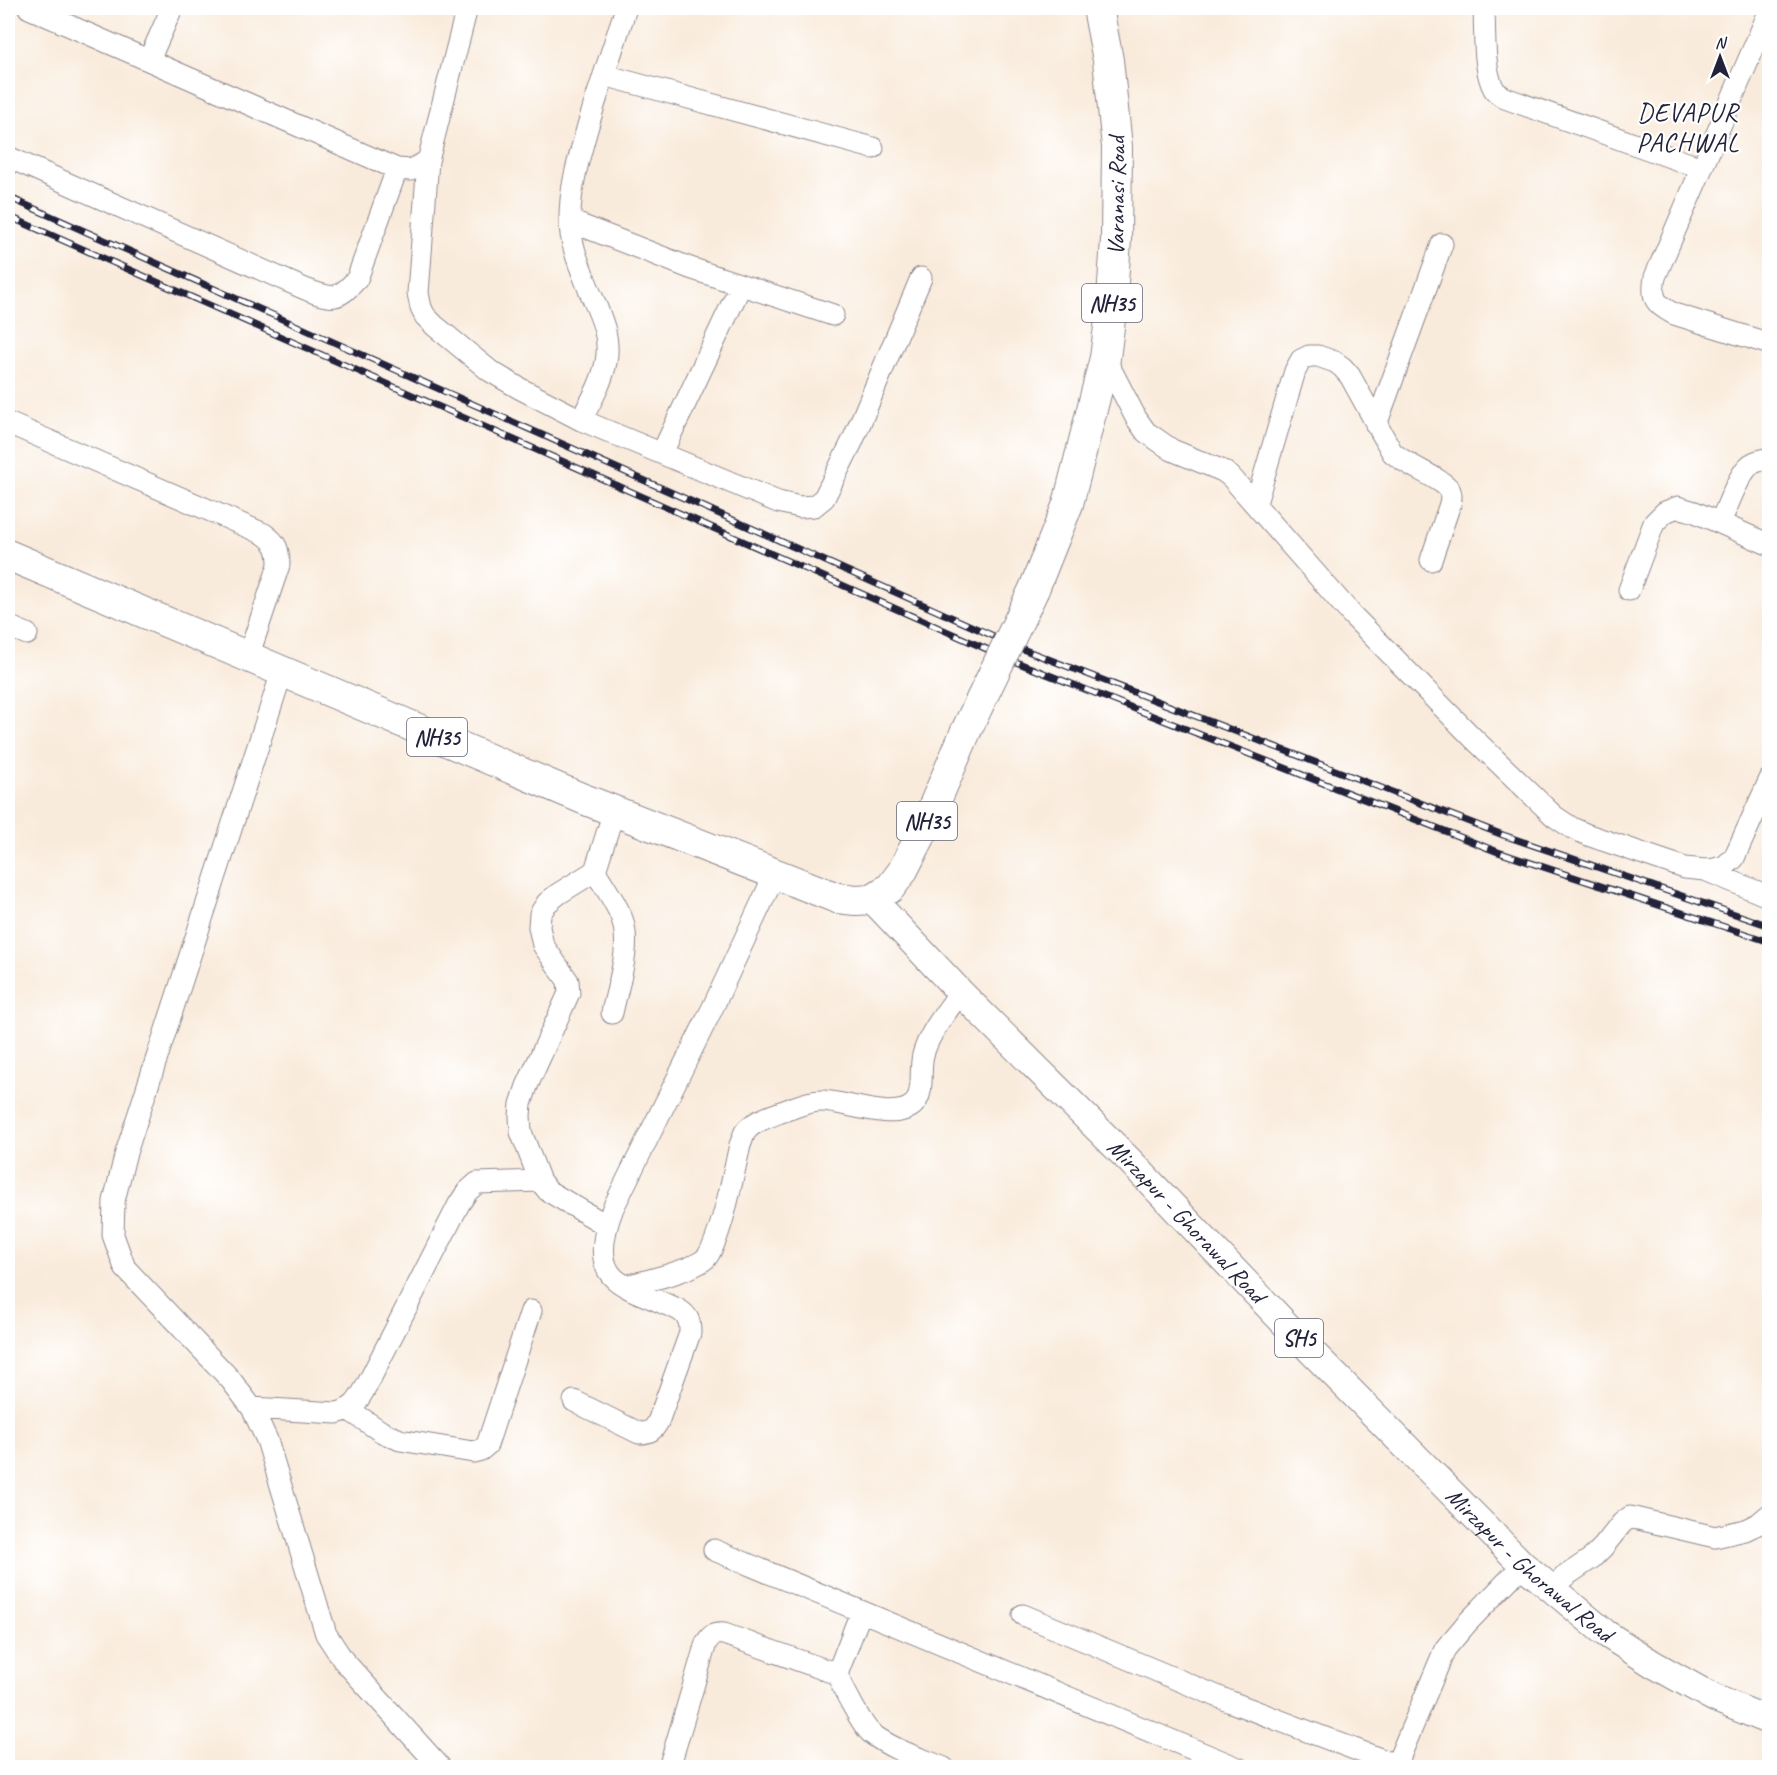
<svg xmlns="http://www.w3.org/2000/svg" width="1777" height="1775" viewBox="0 0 1777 1775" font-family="Caveat,sans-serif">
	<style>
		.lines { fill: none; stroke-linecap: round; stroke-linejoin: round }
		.minor-casing { stroke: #8e868b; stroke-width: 23 }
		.major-casing { stroke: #8e868b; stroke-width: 29 }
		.highway-casing { stroke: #8e868b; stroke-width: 32 }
		.minor { stroke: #fff; stroke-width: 21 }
		.major { stroke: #fff; stroke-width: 27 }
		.highway { stroke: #fff; stroke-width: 30 }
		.rail-casing { stroke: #22223b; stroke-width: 7 }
		.rail { stroke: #fff; stroke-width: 4.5; stroke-dasharray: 14; stroke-linecap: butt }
		.highway-bridge-casing { stroke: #8e868b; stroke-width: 32; stroke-linecap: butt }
		.highway-bridge { stroke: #fff; stroke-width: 30 }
		.labels { text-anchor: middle; stroke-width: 4.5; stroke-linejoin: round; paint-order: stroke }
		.shield { fill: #fff; stroke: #646476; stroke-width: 1.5 }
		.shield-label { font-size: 22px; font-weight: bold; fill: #22223b }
		.street-label { font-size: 24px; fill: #22223b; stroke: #fff }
		.neighbourhood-label { font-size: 26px; letter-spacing: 1.5px; fill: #22223b; stroke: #fff }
	</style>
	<rect width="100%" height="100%" fill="#fff"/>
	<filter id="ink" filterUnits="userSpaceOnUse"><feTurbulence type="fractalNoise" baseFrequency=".0167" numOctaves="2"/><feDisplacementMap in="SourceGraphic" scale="12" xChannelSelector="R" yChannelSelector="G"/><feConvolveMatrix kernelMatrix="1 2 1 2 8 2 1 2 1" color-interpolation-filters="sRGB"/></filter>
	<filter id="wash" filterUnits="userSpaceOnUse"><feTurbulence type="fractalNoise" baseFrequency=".008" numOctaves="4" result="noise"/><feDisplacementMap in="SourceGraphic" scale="24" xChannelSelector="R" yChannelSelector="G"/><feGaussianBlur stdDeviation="1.35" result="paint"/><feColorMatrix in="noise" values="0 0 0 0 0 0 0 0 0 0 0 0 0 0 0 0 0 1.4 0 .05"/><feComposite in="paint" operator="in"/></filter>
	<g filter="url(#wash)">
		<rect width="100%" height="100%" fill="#f9ebdb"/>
	</g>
	<g filter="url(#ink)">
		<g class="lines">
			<defs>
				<path id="minor" d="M29,8L397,169L411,170L428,161L467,8
					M1484,8C1485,29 1483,71 1494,89C1496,93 1501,95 1505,98L1701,168
					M1770,10L1655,277C1651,299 1655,304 1674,314L1770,344
					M149,60L172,8
					M604,75L873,148
					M8,157L305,289C332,299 336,302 357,279L397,169
					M428,161L418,293L421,308L425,316L435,326L490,371L519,388L581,420L778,502L800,507L814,506L824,498L853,440L921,278
					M570,221L690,268L833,315
					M1105,358L1136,418L1146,432L1172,450L1223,471L1231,477L1352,615L1474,739L1554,816L1572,828L1588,835L1685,868L1705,870L1715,869L1726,865L1734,858L1770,779
					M581,420C591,401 602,383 606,362C611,336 600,315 590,292C581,269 569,243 570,218C570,187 579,158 587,129C599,88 613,48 626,8
					M8,423L264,534C277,543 279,550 279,565L248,657
					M1376,425L1442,244
					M662,453L741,285
					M1256,503L1295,371L1301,360L1309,356H1318L1335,362L1342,367L1350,376L1392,452C1405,465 1441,478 1449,489C1452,494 1451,499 1450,504L1431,560
					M1720,523C1727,508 1737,478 1748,467C1753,461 1762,460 1770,458
					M1629,590L1654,523L1665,512L1678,507L1695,512L1770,545
					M8,626L27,634
					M282,672L125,1156L114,1201L113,1235L125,1268L230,1379L252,1408L267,1440L326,1634L343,1660L441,1768
					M1705,870L1770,897
					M595,871C604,886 615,901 621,916C633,946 618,983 612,1013
					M606,1225L548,1191L540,1181L521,1132L520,1116L521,1104L527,1086L569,993L568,981L543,945L539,927L540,914L547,903L558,894L595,871L614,811
					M626,1286C646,1281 691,1271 705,1259C721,1243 734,1170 740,1145C742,1141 743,1136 745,1132C752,1122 770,1116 781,1112C793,1108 807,1101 821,1101C845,1101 895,1123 914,1104C925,1093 919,1070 923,1055C929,1032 947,1012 960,992
					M574,1401L639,1433C649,1433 653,1431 658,1422L690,1333C690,1329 690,1323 688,1319C684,1311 674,1307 665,1304C649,1296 629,1291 615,1279C595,1262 605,1229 613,1208L712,1009L775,874
					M252,1408L337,1413C355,1408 358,1401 367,1385L459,1204L467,1192L477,1183L540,1181
					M349,1410L382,1432L400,1440L473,1452L481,1450L487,1445L531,1311
					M714,1550L1238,1768
					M1552,1591L1564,1577L1592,1558L1603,1547L1622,1523L1630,1517L1715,1537L1745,1530L1758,1524L1770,1514
					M861,1612L837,1674C843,1688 862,1726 872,1734C893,1750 920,1758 944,1768
					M1023,1615L1231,1702L1396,1765
					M669,1768L706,1643C711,1635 714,1633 724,1634L837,1674
					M1395,1768L1445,1649L1467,1623L1523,1565"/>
				<g id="major">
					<path id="s1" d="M872,899L960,992L1130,1161L1311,1351L1523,1565L1605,1633L1653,1664L1714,1698L1770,1721"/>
				</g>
				<g id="highway">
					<path d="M8,555L581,798L837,898L856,900L872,899L890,888L902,872L923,831L966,731"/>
					<path id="s2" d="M1034,589L1068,504L1105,358L1111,312L1116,240L1117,147L1108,60L1098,8"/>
				</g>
			</defs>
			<use href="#minor" class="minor-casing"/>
			<use href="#major" class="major-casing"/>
			<use href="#highway" class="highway-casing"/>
			<use href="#minor" class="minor"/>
			<use href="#major" class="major"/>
			<use href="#highway" class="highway"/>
			<defs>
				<path id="rail" d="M8,197L1025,650L1503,835L1770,926
					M8,216L1016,662L1498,852L1770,942"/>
			</defs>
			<use href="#rail" class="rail-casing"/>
			<use href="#rail" class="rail"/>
			<defs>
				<path id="highway-bridge" d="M966,731L1034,589"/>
			</defs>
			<use href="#highway-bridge" class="highway-bridge-casing"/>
			<use href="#highway-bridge" class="highway-bridge"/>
		</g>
	</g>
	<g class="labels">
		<g class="shield">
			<rect x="1082" y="284" width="60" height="38" rx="4.5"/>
			<rect x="407" y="718" width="60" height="38" rx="4.5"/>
			<rect x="897" y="802" width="60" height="38" rx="4.5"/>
			<rect x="1275" y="1319" width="48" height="38" rx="4.5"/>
		</g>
		<g class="shield-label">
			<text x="1112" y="311">NH35</text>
			<text x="437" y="745">NH35</text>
			<text x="927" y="829">NH35</text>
			<text x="1299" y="1346">SH5</text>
		</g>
		<g class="street-label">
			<text dy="8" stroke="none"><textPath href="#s2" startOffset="405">Varanasi Road</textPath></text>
			<text dy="8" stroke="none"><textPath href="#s1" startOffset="450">Mirzapur - Ghorawal Road</textPath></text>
			<text dy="8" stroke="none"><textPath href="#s1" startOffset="936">Mirzapur - Ghorawal Road</textPath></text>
		</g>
		<g class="neighbourhood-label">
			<text x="1688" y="121">DEVAPUR<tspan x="1688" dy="30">PACHWAL</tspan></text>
		</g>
	</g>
	<rect width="1777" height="1775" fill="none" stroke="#fff" stroke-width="30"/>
	<g transform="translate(1720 57)" stroke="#ffffff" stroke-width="4.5" paint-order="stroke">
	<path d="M0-4.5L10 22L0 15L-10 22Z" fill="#22223b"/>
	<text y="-9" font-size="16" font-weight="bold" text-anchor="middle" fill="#22223b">N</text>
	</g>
</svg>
